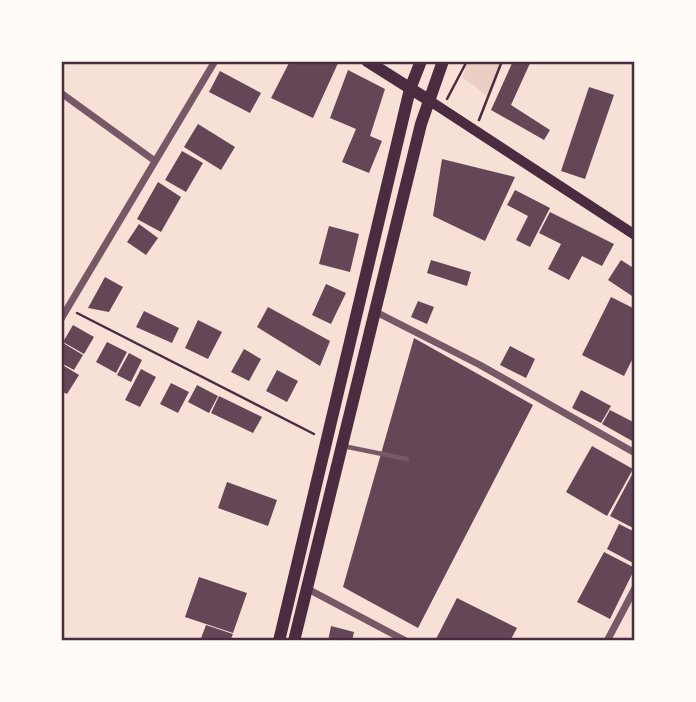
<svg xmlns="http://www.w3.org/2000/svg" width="696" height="702" viewBox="0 0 696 702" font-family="'Alegreya Sans',sans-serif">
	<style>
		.green { fill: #ebcfc5 }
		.building { fill: #644757 }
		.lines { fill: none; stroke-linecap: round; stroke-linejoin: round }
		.path { stroke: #4a2c40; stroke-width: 2.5 }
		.service { stroke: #755966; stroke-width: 4.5 }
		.minor { stroke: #755966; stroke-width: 7 }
		.secondary { stroke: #4a2c40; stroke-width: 10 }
		.primary { stroke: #4a2c40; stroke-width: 12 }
		.neatline { fill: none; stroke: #4a2c40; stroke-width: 2.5 }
	</style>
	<rect width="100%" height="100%" fill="#f7e1d7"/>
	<path class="green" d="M469,61H502L489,97L462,77Z"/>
	<path class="building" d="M290,61H339L313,118L271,98Z
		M513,61H531L511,105L550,130L544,140L491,110Z
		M348,70L385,89L370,136L382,141L369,173L342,162L356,129L330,118Z
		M220,71L261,93L250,113L209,92Z
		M589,87L614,95L585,179L561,171Z
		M198,124L235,147L221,170L184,147Z
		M182,151L203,163L186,192L165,180Z
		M442,159L515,177L485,241L433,216Z
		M158,182L181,197L161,232L137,219Z
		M515,190L550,208L530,247L516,240L528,216L507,205Z
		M550,212L614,244L602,266L582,256L569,280L548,269L561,244L539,233Z
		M139,224L158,238L146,255L127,242Z
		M329,226L359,234L350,272L319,264Z
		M431,260L471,272L467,286L427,273Z
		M621,260L635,269V298L608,280Z
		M105,277L123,287L109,312L88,308Z
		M326,284L346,293L331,324L312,315Z
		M611,297L635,309V354L624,376L582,355Z
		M418,301L434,307L427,324L411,317Z
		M268,307L330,341L320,366L257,327Z
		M144,311L179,328L172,343L136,327Z
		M198,320L222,332L208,359L185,348Z
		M73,325L94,337L84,354L63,342Z
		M414,338L533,405L418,628L343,587Z
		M107,342L127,352L116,373L96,362Z
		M63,343L83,355L74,370L61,363Z
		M510,346L535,359L526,378L500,365Z
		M244,349L261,359L249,381L231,372Z
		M129,353L142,360L131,382L117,375Z
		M61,364L79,375L67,394L61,391Z
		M141,369L156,377L140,407L125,400Z
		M277,370L298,381L287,402L266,391Z
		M171,383L189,392L178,413L160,404Z
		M197,385L218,396L209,413L188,402Z
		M581,390L611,406L601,423L572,408Z
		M219,396L262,417L253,433L211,413Z
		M610,410L635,423L634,442L602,424Z
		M592,446L633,469L607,516L566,492Z
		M635,469V529L610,516Z
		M227,482L277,500L268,526L218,508Z
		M619,524L635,532V564L607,549Z
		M604,552L635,568L610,619L577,602Z
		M199,577L247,593L233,633L185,617Z
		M457,598L517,628L510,641H435Z
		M206,625L233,634L230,641H200Z
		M331,626L354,632L352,641H328Z"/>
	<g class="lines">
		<path class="path" d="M447,99L467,61
			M479,120L502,61
			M77,313L314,434"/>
		<path class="service" d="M343,446L407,459"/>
		<path class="minor" d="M61,93L155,161
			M374,311L480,365L635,453
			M61,319L215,61
			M306,588L406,641
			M607,641L635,588"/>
		<path class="secondary" d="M427,99L635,235"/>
		<path class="primary" d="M367,61L427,99
			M279,641L410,89L421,61
			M294,641L421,124L443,61"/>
	</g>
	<rect width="696" height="702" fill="none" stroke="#fffaf5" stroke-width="126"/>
	<rect x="63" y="63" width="570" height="576" class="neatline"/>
</svg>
